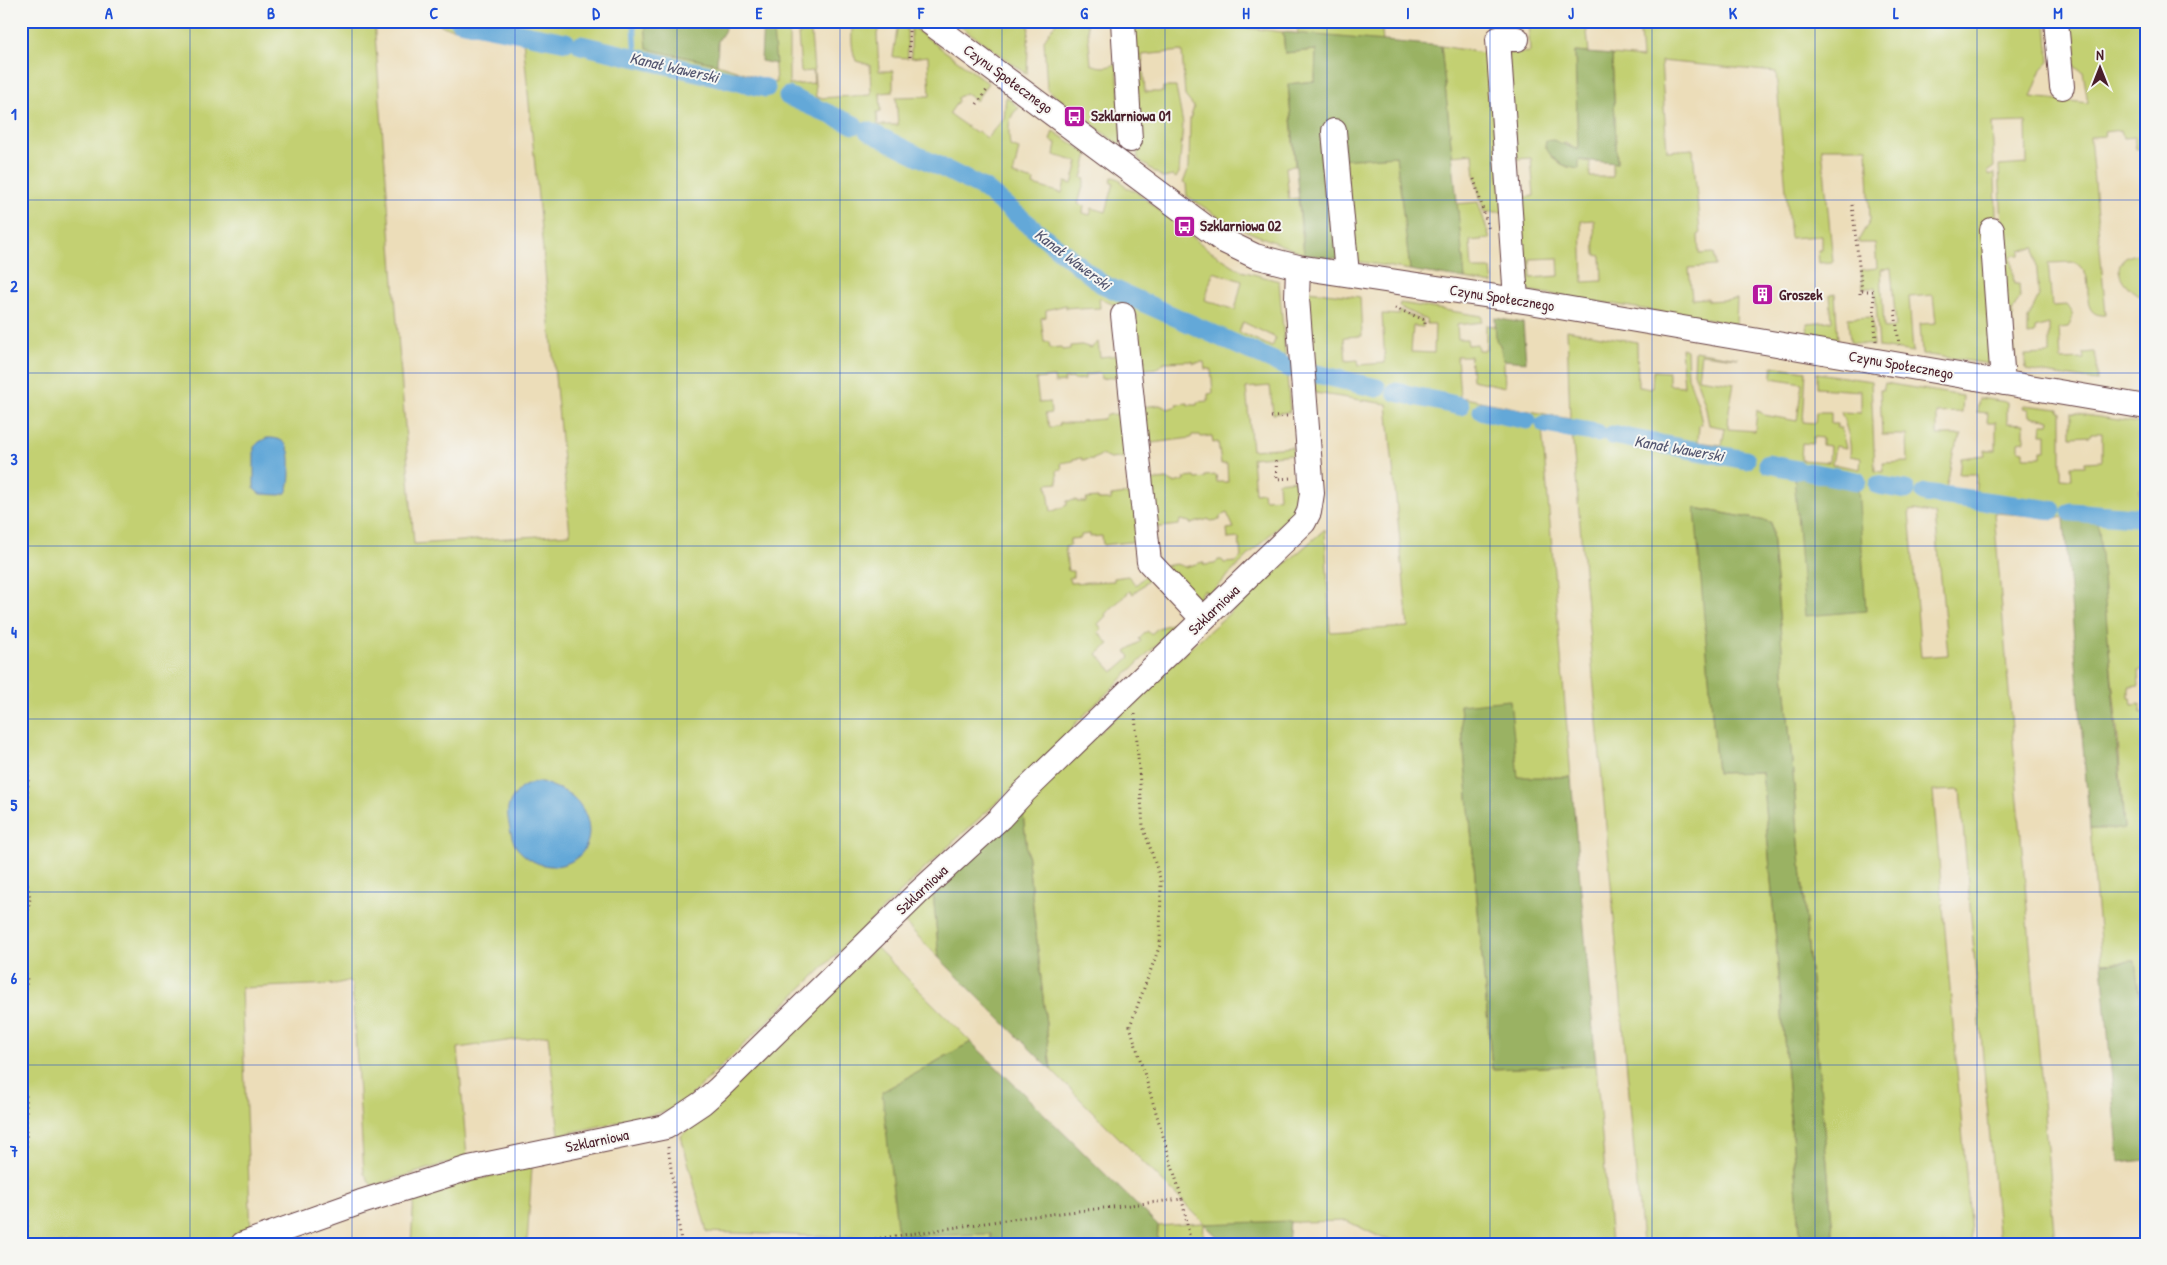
<svg xmlns="http://www.w3.org/2000/svg" width="2167" height="1265" viewBox="0 0 2167 1265" font-family="'Patrick Hand',sans-serif">
	<style>
		.green { fill: #c3d072; stroke: #86784e; fill-rule: evenodd }
		.forest { fill: #9ab264; stroke: #726848 }
		.water { fill: #63a8d8; stroke: #566482 }
		.lines { fill: none; stroke-linecap: round; stroke-linejoin: round }
		.stream { stroke: #63a8d8; stroke-width: 5.5 }
		.canal { stroke: #63a8d8; stroke-width: 19 }
		.minor-casing { stroke: #623c40; stroke-width: 26 }
		.path { stroke: #623c40; stroke-width: 3; stroke-dasharray: 1 4; stroke-linecap: butt }
		.minor { stroke: #fff; stroke-width: 24 }
		.grid { fill: none; stroke: #1d4ed8; stroke-width: 1; stroke-opacity: 0.55 }
		.labels { text-anchor: middle; stroke-width: 4; stroke-linejoin: round; paint-order: stroke }
		.street-label { font-size: 15px; fill: #4a1f2b; stroke: #f6f6f2 }
		.poi-label { font-size: 15px; font-weight: bold; fill: #4a1f2b; stroke: #f6f6f2; text-anchor: start }
		.water-label { font-size: 16px; font-style: italic; fill: #545670; stroke: #f6f6f2 }
		.neatline { fill: none; stroke: #1d4ed8; stroke-width: 2 }
		.grid-label { font-size: 16px; text-anchor: middle; font-weight: bold; fill: #1d4ed8 }
	</style>
	<rect width="100%" height="100%" fill="#f6f6f2"/>
	<filter id="ink" filterUnits="userSpaceOnUse"><feTurbulence type="fractalNoise" baseFrequency=".02" numOctaves="2"/><feDisplacementMap in="SourceGraphic" scale="10" xChannelSelector="R" yChannelSelector="G"/><feConvolveMatrix kernelMatrix="1 2 1 2 8 2 1 2 1" color-interpolation-filters="sRGB"/></filter>
	<filter id="wash" filterUnits="userSpaceOnUse"><feTurbulence type="fractalNoise" baseFrequency=".0096" numOctaves="4" result="noise"/><feDisplacementMap in="SourceGraphic" scale="20" xChannelSelector="R" yChannelSelector="G"/><feGaussianBlur stdDeviation="1.12" result="paint"/><feColorMatrix in="noise" values="0 0 0 0 0 0 0 0 0 0 0 0 0 0 0 0 0 1.4 0 .05"/><feComposite in="paint" operator="in"/></filter>
	<g filter="url(#wash)">
		<rect width="100%" height="100%" fill="#ecddb9"/>
		<path class="green" d="M21,21H374L414,544L570,534L523,40L445,27L434,21H645L648,49L717,64L776,83L772,21H789V85L814,83L813,71L801,72L798,34L809,33L810,21L816,97L819,98L871,95L870,65L856,61C851,47 851,36 853,21H881L877,34L879,71H893V92L880,93L881,111L877,112L878,125H898L896,97L930,96L928,56L911,58V26L988,83L976,101L965,93L957,98L958,101L949,114L976,133L978,131L987,138L1004,118L1006,96L1019,108C1006,117 1009,133 1010,146L1019,149L1013,175L1034,181L1033,185L1062,193L1065,182L1072,184L1078,162L1054,155L1056,143L1050,140L1053,131L1088,154L1082,178L1085,179L1078,204L1084,206L1083,213L1090,215L1092,208L1106,212L1114,183L1111,182L1112,177C1123,177 1123,190 1135,191L1210,251L1242,271L1279,281L1290,412L1273,414L1270,386L1246,388L1252,450L1292,447L1293,454L1252,458L1255,493L1263,492L1264,499L1279,498L1278,482L1295,480L1297,508L1209,594L1204,590L1200,595L1204,599L1191,598L1164,566L1176,564L1185,567L1203,562L1204,565L1215,564L1218,560H1222L1224,563L1236,562L1241,557L1239,538L1228,539L1227,529L1234,528L1227,513L1220,516V520L1210,521L1209,519L1190,524V522L1180,520L1179,525L1153,528L1148,481L1167,479L1174,483L1185,480L1184,478L1195,477L1196,479L1205,478V476L1216,475L1217,482H1228L1227,464H1221L1218,442L1213,443L1212,436L1201,437L1200,435H1192L1191,438L1144,444L1140,407L1160,405L1168,409L1177,406L1176,404L1188,403V405H1197V402L1208,401V394L1213,393L1211,369H1205L1204,362L1193,363V361L1164,362L1157,368L1137,370L1132,323L1138,316L1099,298L1100,308L1078,309L1077,307L1066,308V305L1046,310V317L1041,318L1044,342H1049L1050,348L1061,347L1062,350L1070,349V346L1082,345L1091,348L1098,342L1100,357L1119,355L1121,376L1101,379L1100,373L1085,375V379L1074,380L1073,378L1064,379L1065,382L1055,383L1054,377L1036,379L1039,403L1050,402L1051,413L1045,414L1050,428L1059,425V423H1080L1081,421L1103,419L1107,415L1125,413L1129,457L1110,459L1101,455L1094,459L1082,460V458L1073,459V461L1061,463L1062,469L1057,470L1058,483L1047,484L1051,512L1067,505V501L1077,500V502H1086V499L1098,498V500H1111V496L1134,493L1139,541L1103,545L1102,536L1090,537V534L1081,535V538L1070,539V546L1065,547L1068,571H1073V577L1069,578L1070,583L1114,581V578L1128,576L1136,585L1148,573L1152,577L1133,594L1130,591L1105,614L1106,616L1098,624L1102,629L1098,632L1109,644L1097,654L1113,672L1130,657L1126,651L1141,641L1139,639L1147,631L1151,634L1158,628L1175,623L1177,625L1073,726L1074,732L938,856L677,1109L559,1135L548,1035L458,1048L467,1157L372,1186L364,1173L352,985L348,981L335,984L241,988L251,1233L218,1244H21ZM1213,272L1242,281L1235,310L1205,300ZM1243,322L1276,338L1272,347L1239,332Z
			M953,21H1029L1027,74Z
			M1057,21H1087L1091,64C1100,68 1108,68 1117,63L1122,138L1119,145L1047,89L1044,40Z
			M1127,21H1186L1283,32L1285,53L1316,50L1315,81L1288,84L1295,166L1286,167L1289,199L1298,198L1304,254L1231,225L1187,196L1186,184L1183,183L1189,167L1190,119L1194,107L1185,96L1182,51L1142,55L1145,92H1163V87H1176L1183,124L1179,173L1176,178L1173,176L1163,178L1138,159Z
			M1297,21H1381L1383,42L1298,34Z
			M1528,21H1586L1589,53L1575,52L1578,150L1565,143L1549,153L1557,162L1570,168L1579,160L1590,162V177H1613V162L1617,163L1612,55L1642,58L1639,21H2046L2049,62L2042,69L2031,97L2088,103L2083,72L2071,63L2069,22L2146,21V168L2144,148L2136,149L2134,137L2123,138L2121,130L2104,132L2105,136L2090,137L2106,315C2082,317 2090,293 2087,278C2085,271 2080,266 2075,262L2048,263L2052,306L2067,305C2074,312 2074,319 2068,327L2059,328L2061,360L2084,359L2083,353L2094,352L2097,363V381L2026,370L2025,355L2049,354V324L2035,328V334L2028,335V319L2039,295L2035,248L2020,250V255L2011,256L2014,284H2019L2020,297L2012,312L2016,369L2009,367L1999,166L2027,164L2026,122L1992,123L1994,167L1987,172L1989,175L1995,173L1996,215L1989,230L1996,365L1922,354L1920,324L1936,323L1933,295L1909,297L1913,352L1879,347L1875,288H1863L1861,270L1877,268L1875,243H1859L1858,241L1870,220L1867,148H1822L1833,262L1819,263L1818,250H1822V236L1790,238L1776,72L1661,61L1667,151L1693,149L1700,234L1698,235L1699,254L1714,253L1716,266L1689,268L1692,299L1708,298V301L1737,299L1736,324L1525,290L1518,198L1534,196L1531,158L1516,159L1507,54L1530,52ZM1594,220L1595,255L1601,256L1602,281L1583,282L1581,221ZM1558,258L1559,276L1531,278L1530,259ZM1891,268L1896,327L1884,328L1881,269Z
			M898,23L907,29L908,58L893,57Z
			M1441,46L1489,54L1503,212H1484L1475,177L1473,153L1452,155Z
			M1397,156L1410,270L1349,260L1340,159Z
			M1478,202L1490,239L1470,241L1472,269H1491L1493,284L1465,279L1457,204Z
			M2146,253V299C2117,286 2104,255 2146,253Z
			M1308,291L1360,297L1362,336L1344,337L1346,361L1358,360L1359,365L1385,363L1382,314L1399,315V311L1423,321V327L1413,326L1411,352L1434,353L1435,324H1427L1426,320L1399,307L1400,303L1482,316V322L1457,325L1458,339H1467L1468,345L1477,344L1478,350H1486V325L1495,326C1496,334 1497,338 1500,345C1505,357 1504,374 1505,387L1472,380L1470,356H1457L1460,397L1570,419L1567,330L1637,342L1638,387L1652,388L1653,371L1669,372V385L1684,386L1681,348L1687,350L1688,377L1698,404L1702,424L1699,425L1698,442L1722,445L1725,428L1709,425L1705,404L1694,373L1695,351L1738,358L1701,354L1698,378L1734,383L1729,410L1728,429L1755,431L1757,409L1764,415L1797,421L1802,383L1772,378V366L1806,371L1803,422L1815,423L1816,412H1831V424H1837V428H1841L1846,448L1835,446L1832,464L1860,469L1861,458L1850,456C1852,441 1846,427 1841,412L1861,413V391L1817,388V373L1871,381L1875,471L1884,472L1883,463L1908,462L1907,435H1882L1880,390H1883L1885,383L1963,396L1962,412L1937,413V435H1962L1954,449L1946,489L1975,494L1977,474H1959L1961,458L1985,455L1984,450H1996V422H1987L1988,413L1977,412L1979,398L2007,402V423L2024,424V441L2019,442V450L2024,451V457H2041V451H2046V434H2041L2042,424H2049L2050,420L2030,416L2029,409L2023,408L2024,405L2059,409V412H2061V478L2072,479L2071,466H2085V462L2102,461V433H2091L2090,436L2071,437V413L2146,424V489H2140V505H2146V670L2138,671L2139,686L2129,687V697H2131L2132,705L2140,704L2141,714L2146,713V1049L2135,961L2102,963L2090,829L2124,828L2118,738L2096,520L1994,513L2055,1244H1999L1960,790L1933,791L1972,1244H1834L1771,522L1696,508L1717,773L1762,772L1801,1244H1642L1572,432L1542,428L1571,777L1518,778L1460,705L1492,1069L1596,1065L1611,1244H1407L1382,1238L1347,1221L1204,1224L1203,1244H1157L1158,1226L1204,1223L1051,1070L1022,805L1199,640L1325,529L1330,632L1408,627L1387,404L1315,393ZM1813,437L1822,438V445L1830,446L1829,462L1801,460L1802,443L1812,444ZM1915,510L1935,514L1948,655L1921,657L1909,511Z
			M1835,294L1838,341L1808,336L1807,323L1832,321L1830,295Z
			M1872,317L1874,346L1850,342L1848,318Z
			M933,892L939,958L903,921Z
			M876,947L971,1042L882,1092L991,1234V1244H870V1238L707,1232L681,1136Z
			M532,1167L527,1244H411L414,1194Z"/>
		<path class="forest" d="M645,21H724L725,30L718,41L717,64L647,49Z
			M763,21H772L776,64L761,61Z
			M1283,32L1441,46L1465,279L1410,270L1396,156L1340,160L1349,260L1304,254L1288,84L1315,81L1316,50L1285,53Z
			M1575,52L1612,55L1617,163L1579,160V169C1563,167 1552,160 1545,146L1546,141L1553,140L1578,150Z
			M1495,318L1523,323L1526,362L1503,360L1500,345L1496,340Z
			M1794,475L1858,487L1866,611L1805,616Z
			M1695,508L1771,522L1834,1244H1801L1762,772L1717,773Z
			M2064,519L2096,520L2099,530L2124,829H2090Z
			M1510,700L1518,777H1571L1596,1065L1492,1069L1460,705Z
			M1022,805L1051,1070L939,958L933,892Z
			M2135,961L2146,1049V1160L2119,1163L2102,963Z
			M971,1042L1158,1226L1157,1244H991V1234L898,1236L882,1092Z
			M1290,1221L1288,1244H1225L1204,1224Z"/>
		<path class="water" d="M267,438C288,437 291,450 290,468C290,477 290,485 286,493L280,495L260,494L254,489V447L259,442Z
			M542,782C551,786 565,790 573,797C595,817 596,854 565,864C546,870 529,862 517,848C512,843 506,815 508,808C509,803 516,792 520,789C526,784 534,783 542,782Z"/>
		<g class="lines">
			<path class="stream" d="M634,21L636,57"/>
			<path class="canal" d="M459,21L566,42
				M581,45L766,88
				M788,96L854,125
				M868,131L985,189L1102,284L1289,368
				M1317,374L1377,388
				M1396,392L1460,406
				M1482,411L1527,420
				M1545,424L1597,433
				M1612,435L1746,460
				M1768,464L1798,470
				M1809,472L1857,481
				M1878,485L1906,490
				M1925,493L2052,510
				M2071,512L2146,518"/>
		</g>
	</g>
	<g filter="url(#ink)">
		<g class="lines">
			<defs>
				<path id="minor" d="M928,21L1224,241L1255,256L1298,267L1530,302L2146,407
					M1123,21L1130,140
					M2056,21L2062,87
					M1334,131L1347,274
					M1992,230L2003,383
					M1516,299L1498,39H1517
					M1123,315L1149,562L1203,619
					M243,1244L361,1202L469,1168L666,1127L702,1103L718,1089L918,893L1000,818L1025,791L1304,522L1309,512L1312,493L1297,298L1298,267"/>
			</defs>
			<use href="#minor" class="minor-casing"/>
			<path class="path" d="M909,31L910,58
				M977,104L987,90
				M1474,179L1489,230
				M1852,205L1862,291
				M1860,294V291H1873L1876,341
				M1395,308L1425,320V327
				M1895,310L1899,345
				M1271,417L1287,416
				M1276,461L1277,479L1291,478
				M1135,714L1143,826L1161,881L1160,945L1130,1026L1182,1199
				M21,747L29,765L23,862L30,898L22,952L27,980L21,1008
				M21,1087L26,1095L27,1213V1239L29,1244
				M668,1147L681,1241L687,1244
				M861,1244L875,1239L1026,1217L1182,1199L1191,1244"/>
			<use href="#minor" class="minor"/>
		</g>
	</g>
	<path class="grid" d="M190,21V1244M352,21V1244M515,21V1244M677,21V1244M840,21V1244M1002,21V1244M1165,21V1244M1327,21V1244M1490,21V1244M1652,21V1244M1815,21V1244M1977,21V1244M21,200H2146M21,373H2146M21,546H2146M21,719H2146M21,892H2146M21,1065H2146"/>
	<defs>
		<symbol id="bus-square" viewBox="-11 -11 22 22"><rect x="-9" y="-9" width="18" height="18" rx="4" fill="#b5179e" stroke="#f6f6f2"/><path d="M-5-6H5V4H4V6H2V4H-2V6H-4V4H-5ZM-3.5-4V0h7V-4ZM-3.5 1.2v1.5H-2V1.2ZM2 1.2v1.5H3.5V1.2Z" fill="#fff"/></symbol>
		<symbol id="building-square" viewBox="-11 -11 22 22"><rect x="-9" y="-9" width="18" height="18" rx="4" fill="#b5179e" stroke="#f6f6f2"/><path d="M-4-6H4V6H1V3H-1V6H-4ZM-2.5-4.3h1.7v1.8h-1.7ZM.8-4.3h1.7v1.8H.8ZM-2.5-1h1.7V.8h-1.7ZM.8-1h1.7V.8H.8Z" fill="#fff"/></symbol>
	</defs>
	<g fill-rule="evenodd">
		<use href="#bus-square" x="1062" y="104" width="25" height="25"/>
		<use href="#bus-square" x="1172" y="214" width="25" height="25"/>
		<use href="#building-square" x="1750" y="282" width="25" height="25"/>
	</g>
	<g class="labels">
		<g class="street-label">
			<text transform="translate(1008 79) rotate(36)" y="5">Czynu Społecznego</text>
			<text transform="translate(1502 298) rotate(9)" y="5">Czynu Społecznego</text>
			<text transform="translate(1901 365) rotate(10)" y="5">Czynu Społecznego</text>
			<text transform="translate(1214 610) rotate(-44)" y="5">Szklarniowa</text>
			<text transform="translate(922 890) rotate(-43)" y="5">Szklarniowa</text>
			<text transform="translate(597 1141) rotate(-12)" y="5">Szklarniowa</text>
		</g>
		<g class="poi-label">
			<text x="1091" y="121">Szklarniowa 01</text>
			<text x="1200" y="231">Szklarniowa 02</text>
			<text x="1779" y="300">Groszek</text>
		</g>
		<g class="water-label">
			<text transform="translate(674 67) rotate(13)" y="6">Kanał Wawerski</text>
			<text transform="translate(1073 259) rotate(37)" y="6">Kanał Wawerski</text>
			<text transform="translate(1679 448) rotate(10)" y="6">Kanał Wawerski</text>
		</g>
	</g>
	<rect width="2167" height="1265" fill="none" stroke="#f6f6f2" stroke-width="55"/>
	<g transform="translate(2100 68)" stroke="#f6f6f2" stroke-width="4" paint-order="stroke">
	<path d="M0-4L9 19L0 12L-9 19Z" fill="#4a1f2b"/>
	<text y="-8" font-size="14" font-weight="bold" text-anchor="middle" fill="#4a1f2b">N</text>
	</g>
	<rect x="28" y="28" width="2112" height="1210" class="neatline"/>
	<g class="grid-label">
		<text x="109" y="19">A</text>
		<text x="271" y="19">B</text>
		<text x="434" y="19">C</text>
		<text x="596" y="19">D</text>
		<text x="759" y="19">E</text>
		<text x="921" y="19">F</text>
		<text x="1084" y="19">G</text>
		<text x="1246" y="19">H</text>
		<text x="1408" y="19">I</text>
		<text x="1571" y="19">J</text>
		<text x="1733" y="19">K</text>
		<text x="1896" y="19">L</text>
		<text x="2058" y="19">M</text>
		<text x="14" y="120">1</text>
		<text x="14" y="292">2</text>
		<text x="14" y="465">3</text>
		<text x="14" y="638">4</text>
		<text x="14" y="811">5</text>
		<text x="14" y="984">6</text>
		<text x="14" y="1157">7</text>
	</g>
</svg>
